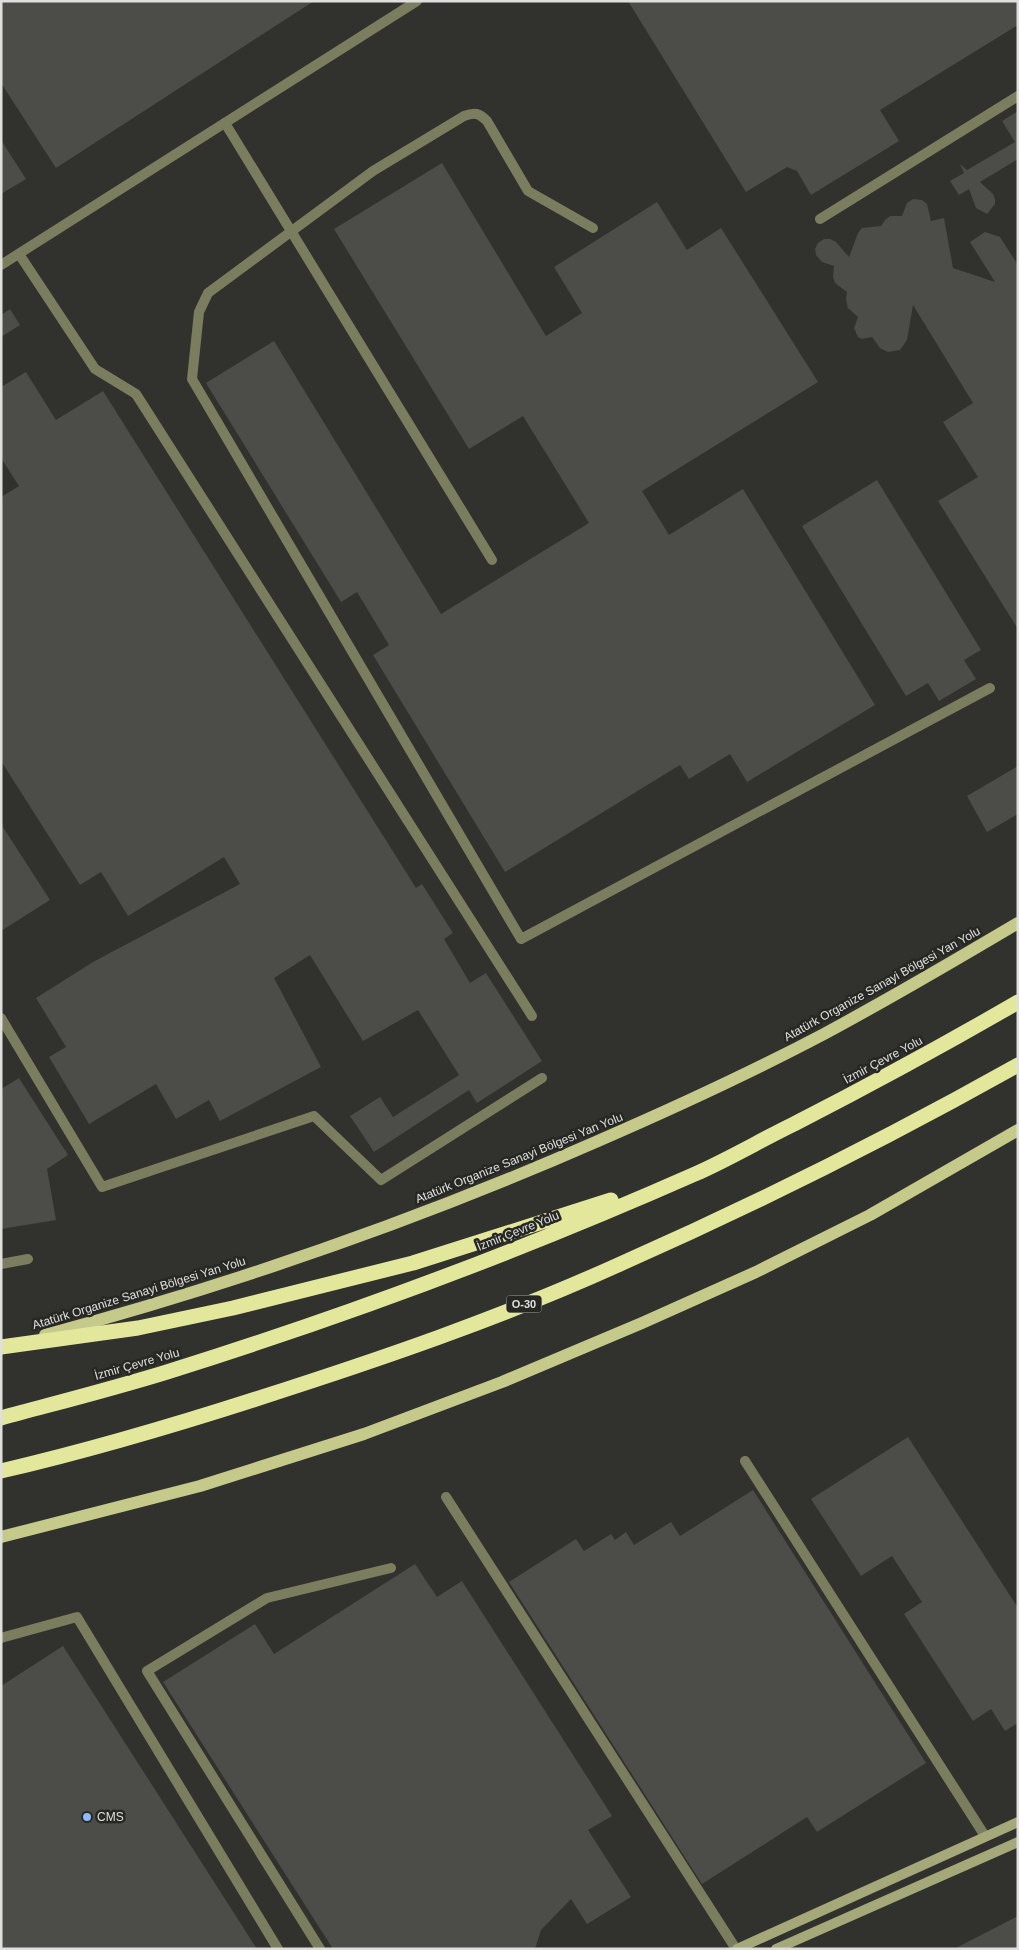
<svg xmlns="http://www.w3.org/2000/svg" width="1019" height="1950" viewBox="0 0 1019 1950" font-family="Arial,sans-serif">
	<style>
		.building { fill: #4c4d48 }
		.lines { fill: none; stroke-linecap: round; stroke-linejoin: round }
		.lane { stroke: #7b7d5f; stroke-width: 10 }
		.street { stroke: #7b7d5f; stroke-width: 10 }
		.secondary { stroke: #a5a878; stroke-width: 10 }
		.primary { stroke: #c5c98a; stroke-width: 12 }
		.highway { stroke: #e3e79b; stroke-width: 15 }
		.poi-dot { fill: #90b8fd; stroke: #272824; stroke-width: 2 }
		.labels { text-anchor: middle; stroke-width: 5; stroke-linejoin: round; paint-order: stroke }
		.shield { fill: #272824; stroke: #a8a9a6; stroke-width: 1 }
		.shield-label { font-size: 11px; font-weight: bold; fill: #dfe0dd }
		.street-label { font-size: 12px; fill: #dfe0dd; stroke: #272824 }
		.poi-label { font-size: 12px; fill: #dfe0dd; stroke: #272824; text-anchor: start }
	</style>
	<rect width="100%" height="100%" fill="#31312d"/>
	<path class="building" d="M1,1H314L56,168L1,83Z
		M628,1H1018V25L880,110L899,141L811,195L797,171L787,167L746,192Z
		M1018,111V159L980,182L993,194L995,199V204L987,214L976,208L969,189L959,195L950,181L964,173L960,164L967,170L1015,142L1002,121Z
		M1,140L26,179L1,194Z
		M442,163L546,336L582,313L554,267L657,202L687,250L721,228L818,382L642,491L669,535L743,489L875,705L747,782L730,754L689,779L680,765L505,872L373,655L389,645L357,592L341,602L206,383L274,341L441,614L589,523L523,416L469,449L334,229Z
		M913,199L922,200L927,204L931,221L944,218L953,268L995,282L970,242L985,232L1000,237L1018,265V629L938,501L978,477L943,422L973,403L913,305L907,340L900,350L888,352L880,348L872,337L862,339L858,337L854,328L858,317L848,308L846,300L847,292L835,283L833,277L834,266L822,262L816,255L815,249L818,243L824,239H830L836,242L849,257L858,233L862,228L881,226L885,220L890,216H902L907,203Z
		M10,309L20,325L1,337V315Z
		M26,372L56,420L103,391L416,888L422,884L453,933L444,939L470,983L486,973L542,1061L477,1103L469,1090L374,1152L350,1116L380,1097L393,1117L459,1075L418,1010L363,1041L310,955L274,978L321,1067L220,1121L209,1100L176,1119L156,1084L89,1124L49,1057L66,1047L36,998L93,962L240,884L224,857L128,916L101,872L80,885L1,761V497L19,486L1,458V387Z
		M877,480L981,650L964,660L976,679L939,701L928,683L906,696L802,526Z
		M1018,766V814L987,832L967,796Z
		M1,824L50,900L1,931Z
		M19,1078L68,1155L47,1169L56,1220L1,1229V1089Z
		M908,1437L1018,1608V1723L1005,1731L991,1709L973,1721L904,1614L922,1602L892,1556L861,1576L811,1499Z
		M753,1490L926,1763L817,1832L807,1817L702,1884L509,1582L576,1539L584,1551L611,1534L615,1540L626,1532L634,1545L671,1522L680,1536Z
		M415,1564L437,1597L462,1581L612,1816L588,1830L631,1897L587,1924L571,1899L541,1930L535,1949H333L163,1682L255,1624L274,1654Z
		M63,1646L257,1949H1V1686Z
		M1018,1916V1949H954Z"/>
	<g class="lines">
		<path class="lane" d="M225,123L492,560
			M820,219L1018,96
			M593,228L528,191L487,121C479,113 475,112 464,116L373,171L208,293L199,312L192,379L521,939L990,688
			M19,254L95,369L136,394L532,1016
			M1,1018L102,1187L314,1116L381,1180L542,1078
			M1,1264L28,1259
			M745,1461L985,1836
			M446,1497L736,1949
			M1,1638L77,1617L278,1949
			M320,1949L147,1671L267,1598L391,1568"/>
		<path class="street" d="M1,265L417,1"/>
		<path class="secondary" d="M737,1949L1018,1822
			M776,1949L1018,1842"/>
		<path class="primary" d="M45,1335C234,1284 418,1220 598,1141C674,1108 750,1073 824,1034C889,999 954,961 1018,923
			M1,1537L200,1486L364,1434L502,1382L642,1323L756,1272L870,1215L1018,1130"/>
		<path class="highway" d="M1,1347L138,1328L233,1308L413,1263L611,1200
			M1,1418C56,1403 112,1389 167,1372C346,1316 523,1250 695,1174C729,1159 761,1140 794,1124C870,1085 944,1045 1018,1002
			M1,1471C87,1451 172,1426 256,1399C378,1360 501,1318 618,1265C754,1205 888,1138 1018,1065"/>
	</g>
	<circle class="poi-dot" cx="87" cy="1817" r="5"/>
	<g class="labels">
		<rect class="shield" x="506.5" y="1295.5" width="35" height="17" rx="4"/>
		<g class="shield-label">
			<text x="524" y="1308">O-30</text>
		</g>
		<g class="street-label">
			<text transform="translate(882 984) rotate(-29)" y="4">Atatürk Organize Sanayi Bölgesi Yan Yolu</text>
			<text transform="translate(883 1060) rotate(-28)" y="4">İzmir Çevre Yolu</text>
			<text transform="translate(519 1158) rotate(-22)" y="4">Atatürk Organize Sanayi Bölgesi Yan Yolu</text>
			<text transform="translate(518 1231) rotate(-22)" y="4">İzmir Çevre Yolu</text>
			<text transform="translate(139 1293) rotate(-17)" y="4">Atatürk Organize Sanayi Bölgesi Yan Yolu</text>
			<text transform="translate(137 1364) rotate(-16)" y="4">İzmir Çevre Yolu</text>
		</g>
		<g class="poi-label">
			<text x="97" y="1821">CMS</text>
		</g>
	</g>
	<rect width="1019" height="1950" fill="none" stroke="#dfe0dd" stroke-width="5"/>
</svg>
